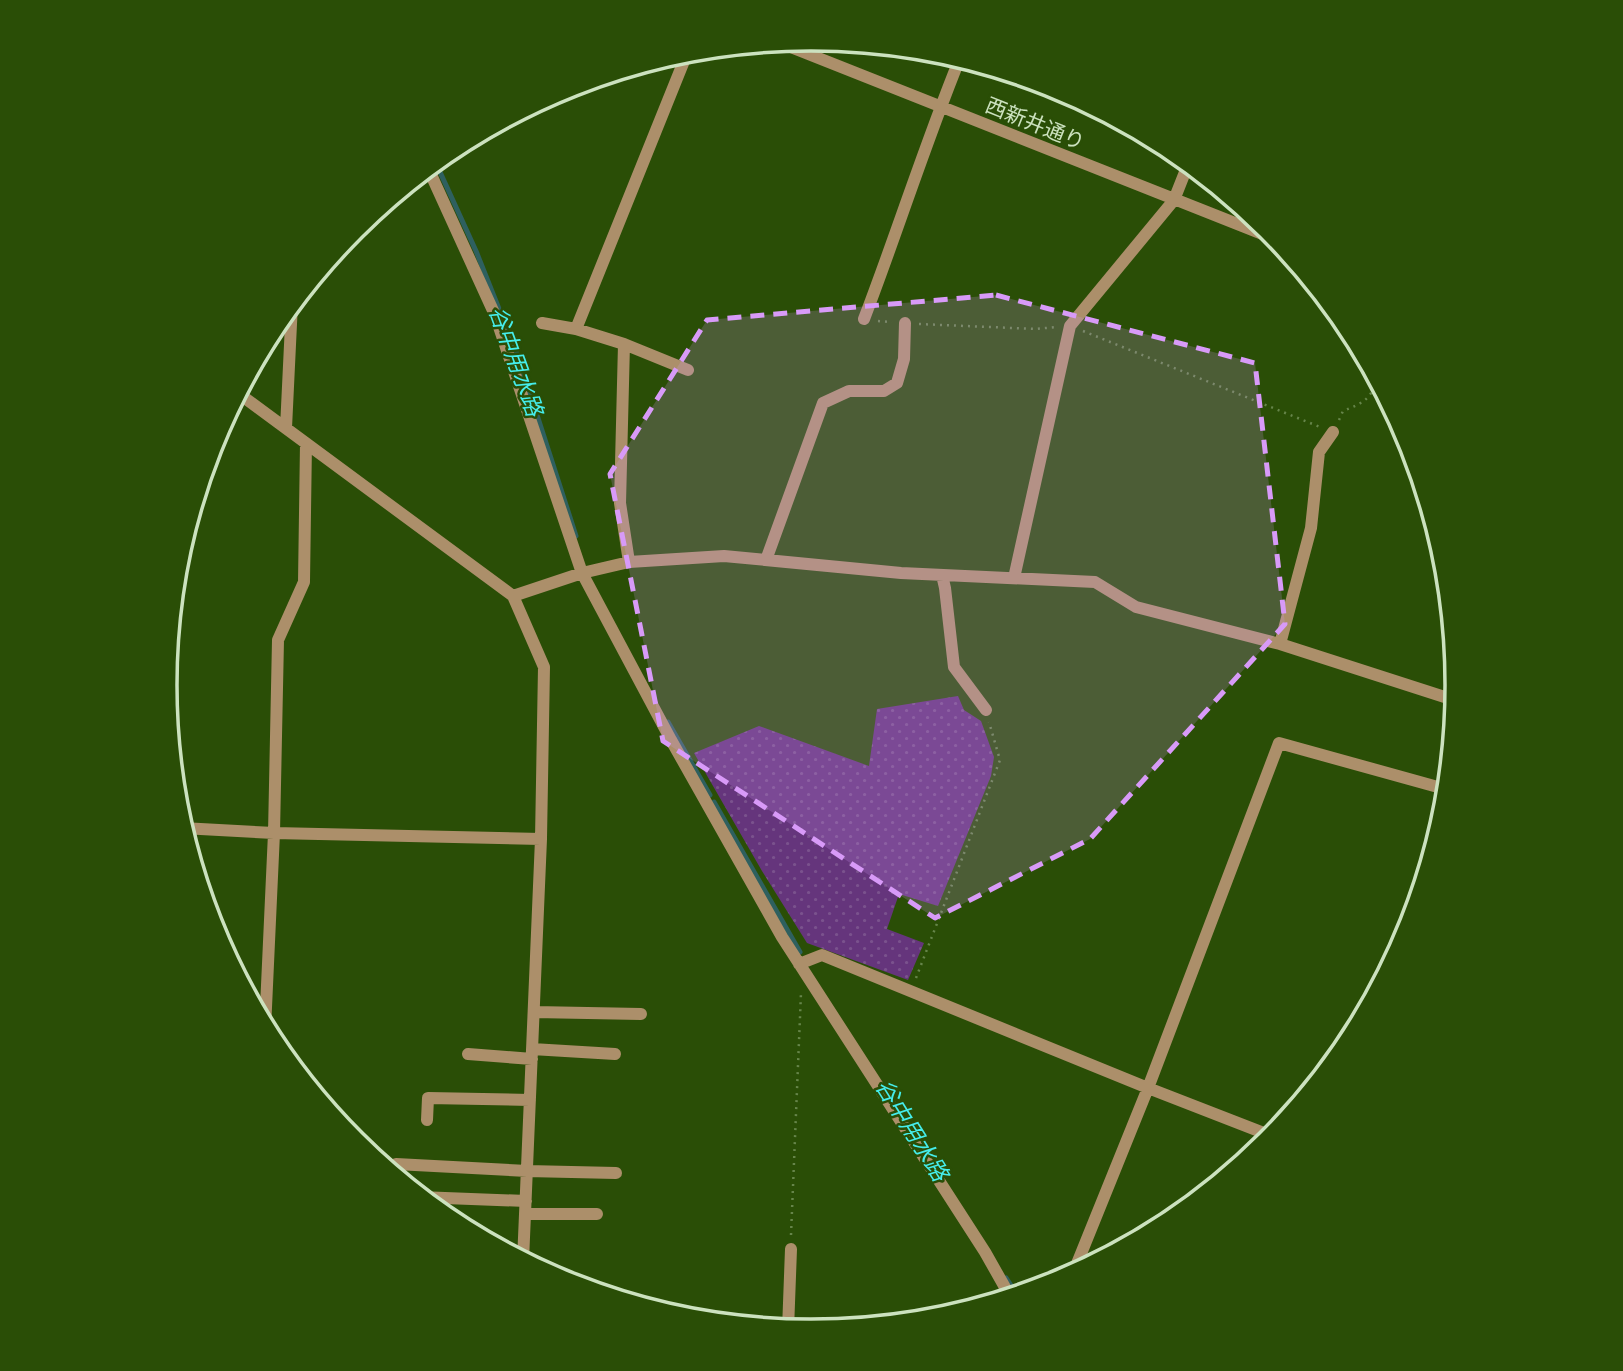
<svg xmlns="http://www.w3.org/2000/svg" width="1623" height="1371" viewBox="0 0 1623 1371" font-family="'Public Sans','Noto Sans JP',sans-serif">
	<style>
		.grass { fill: url(#grass-dots) }
		.lines { fill: none; stroke-linecap: round; stroke-linejoin: round }
		.stream { stroke: #2e605f; stroke-width: 5 }
		.path { stroke: #66854a; stroke-width: 2.5; stroke-dasharray: 2 5; stroke-linecap: butt }
		.minor { stroke: #ac8f6a; stroke-width: 12 }
		.marked { fill: #d89af8; fill-opacity: 0.2; stroke: #d89af8; stroke-width: 5; stroke-dasharray: 14 9; stroke-linejoin: round }
		.labels { text-anchor: middle; stroke-width: 5; stroke-linejoin: round; paint-order: stroke }
		.street-label { font-size: 21px; fill: #cce2bf; stroke: #2a4e06 }
		.water-label { font-size: 23px; font-style: italic; fill: #45edeb; stroke: #2a4e06 }
		.rim { fill: none; stroke: #cce2bf; stroke-width: 3.5 }
	</style>
	<defs>
		<pattern id="grass-dots" width="8" height="8" patternUnits="userSpaceOnUse" patternTransform="scale(1.75)"><rect width="8" height="8" fill="#65357c"/><path d="M2 2h.1M6 6h.1" fill="none" stroke="#7a528d" stroke-width="1.8" stroke-linecap="round"/></pattern>
	</defs>
	<rect width="100%" height="100%" fill="#2a4e06"/>
	<path class="grass" d="M958,696L964,710L981,721L994,757L991,776L938,906L899,894L887,929L924,943L908,980L807,943L762,871L694,753L759,726L869,766L877,709Z"/>
	<g class="lines">
		<path class="stream" d="M435,161L476,251L519,359L576,536
			M668,722L710,795
			M714,802L800,952
			M1006,1278L1018,1296"/>
		<path class="path" d="M878,321L892,322
			M919,324L1036,329L1056,327
			M1083,331L1320,427
			M1339,420L1343,411C1363,403 1370,400 1378,379
			M916,978L1000,760L989,722
			M791,1235L801,993"/>
		<path class="minor" d="M778,42L1280,241
			M428,168L495,315L582,573L671,740L782,937L985,1252L1011,1298
			M864,319C897,233 925,144 960,58
			M542,323L576,329L624,344L620,503L629,562
			M576,329L688,51
			M624,344L688,370
			M238,393L513,596L544,667L541,839L523,1261
			M286,428L292,303
			M766,560L823,403L849,391H884L897,383L904,359L905,323
			M942,575L945,588L954,667L986,710
			M1014,578L1070,326L1174,200L1189,162
			M513,596L582,573L629,562L724,556L901,573L1095,582L1136,607L1280,644L1457,701
			M1280,644L1311,528L1319,452L1333,432
			M1440,807L1451,762
			M182,828L274,833L541,839
			M799,964L822,955L1148,1088L1274,1137
			M534,1012L641,1014
			M265,1029L274,833L278,640L304,582L306,443
			M532,1049L615,1054
			M468,1054L532,1059
			M427,1120L428,1098L530,1100
			M396,1164L527,1171L616,1173
			M419,1197L526,1201
			M525,1214H597
			M1072,1276L1148,1088L1279,743L1445,789
			M788,1330L791,1249"/>
	</g>
	<path class="marked" d="M996,295L1255,363L1285,624L1090,839L935,918L663,741L610,474L707,320Z"/>
	<g class="labels">
		<g class="street-label">
			<text transform="translate(1035 124) rotate(22)" y="7">西新井通り</text>
		</g>
		<g class="water-label">
			<text transform="translate(516 361) rotate(70)" y="8">谷中用水路</text>
			<text transform="translate(912 1130) rotate(58)" y="8">谷中用水路</text>
		</g>
	</g>
	<path d="M0 0H1623V1371H0ZM177 685a634 634 0 1 1 1268 0a634 634 0 1 1-1268 0Z" fill="#2a4e06" fill-rule="evenodd"/>
	<path class="rim" d="M177 685a634 634 0 1 1 1268 0a634 634 0 1 1-1268 0Z"/>
</svg>
